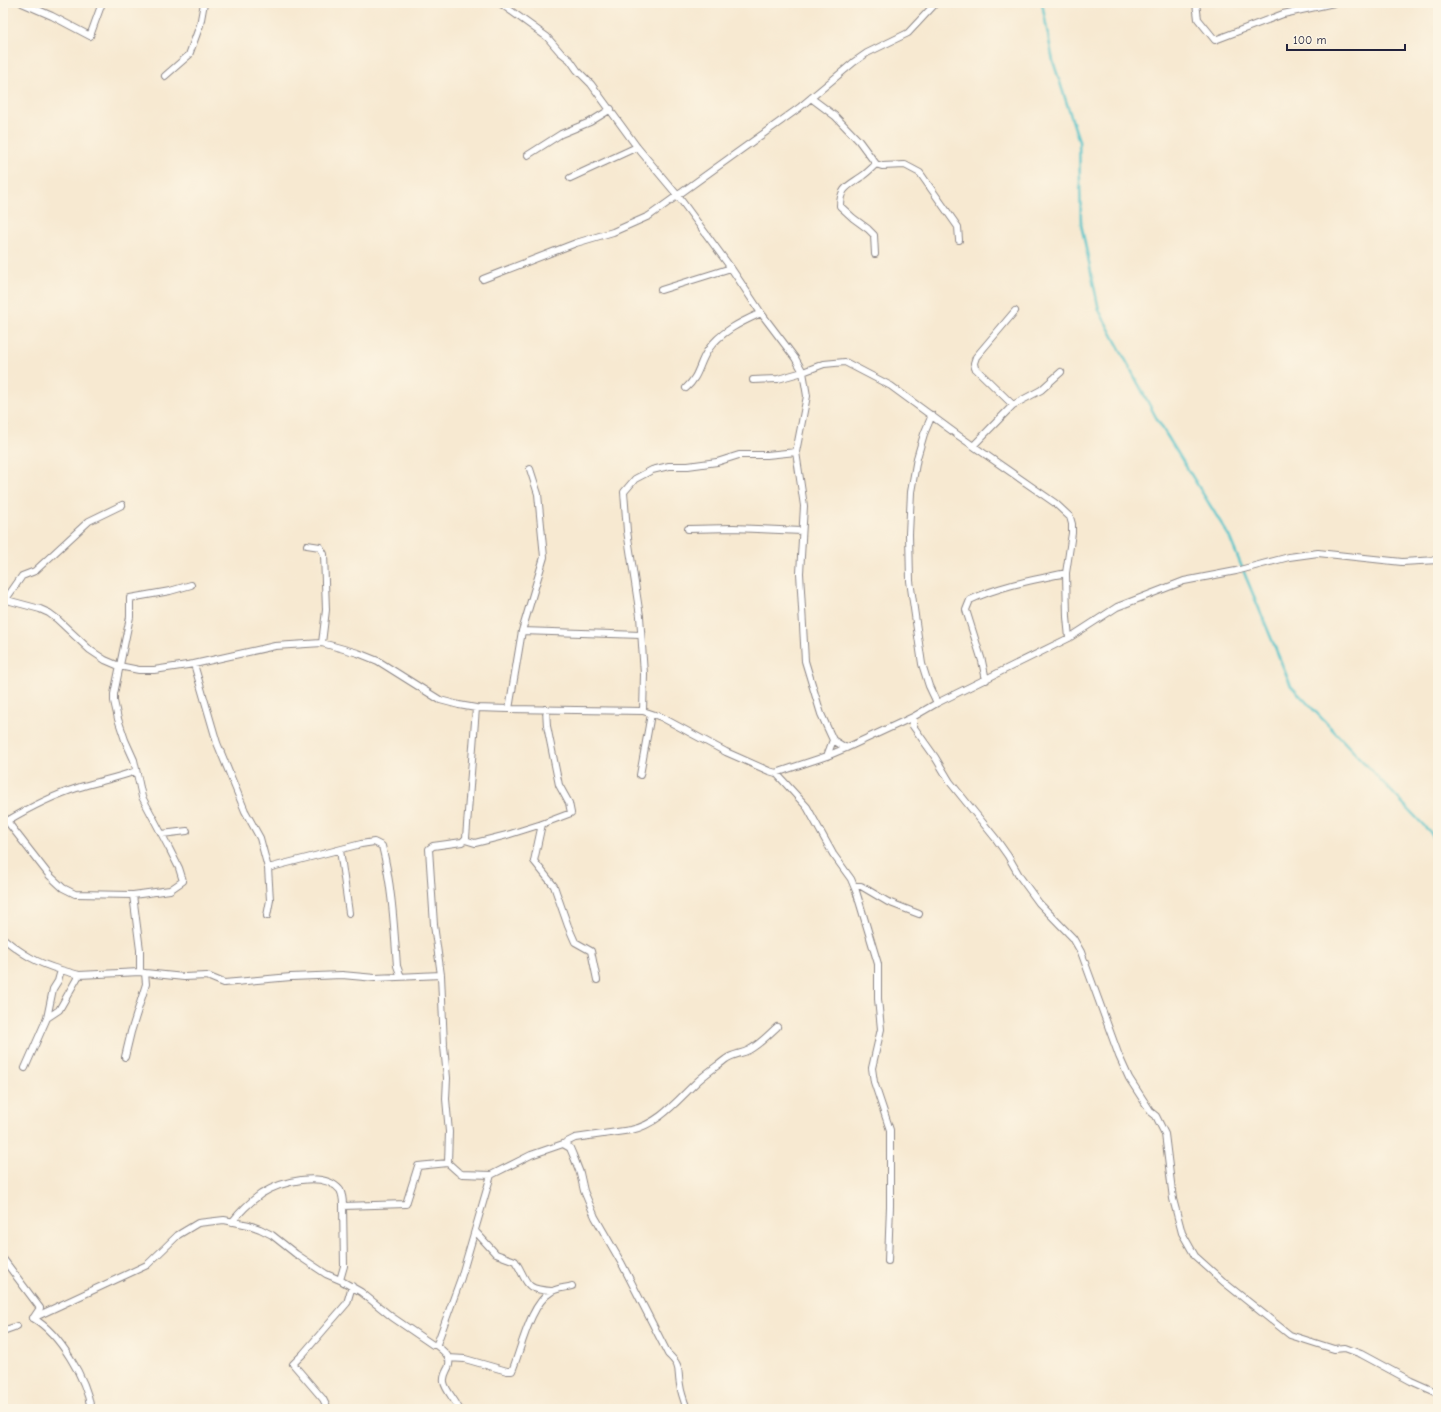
<svg xmlns="http://www.w3.org/2000/svg" width="1441" height="1412" viewBox="0 0 1441 1412" font-family="'Comic Neue',sans-serif">
	<style>
		.lines { fill: none; stroke-linecap: round; stroke-linejoin: round }
		.stream { stroke: #54c2c9; stroke-width: 2.5 }
		.street-casing { stroke: #8c8686; stroke-width: 8 }
		.street { stroke: #fff; stroke-width: 6 }
	</style>
	<rect width="100%" height="100%" fill="#fcf5e5"/>
	<filter id="ink" filterUnits="userSpaceOnUse"><feTurbulence type="fractalNoise" baseFrequency=".025" numOctaves="2"/><feDisplacementMap in="SourceGraphic" scale="8" xChannelSelector="R" yChannelSelector="G"/><feConvolveMatrix kernelMatrix="1 2 1 2 8 2 1 2 1" color-interpolation-filters="sRGB"/></filter>
	<filter id="wash" filterUnits="userSpaceOnUse"><feTurbulence type="fractalNoise" baseFrequency=".012" numOctaves="4" result="noise"/><feDisplacementMap in="SourceGraphic" scale="16" xChannelSelector="R" yChannelSelector="G"/><feGaussianBlur stdDeviation="0.9" result="paint"/><feColorMatrix in="noise" values="0 0 0 0 0 0 0 0 0 0 0 0 0 0 0 0 0 1.4 0 .05"/><feComposite in="paint" operator="in"/></filter>
	<g filter="url(#wash)">
		<rect width="100%" height="100%" fill="#f7e9d1"/>
		<g class="lines">
			<path class="stream" d="M1042,3L1053,61L1079,141L1081,224L1099,310L1158,421L1229,536L1291,686L1430,832L1438,845"/>
		</g>
	</g>
	<g filter="url(#ink)">
		<g class="lines">
			<defs>
				<path id="street" d="M22,3L52,16L90,36L102,3
					M500,3L547,37L560,52L570,60L577,70L591,84L637,147L678,196L731,268L761,313L795,358L803,372L807,396L796,452L804,506L800,573L805,661L821,714L833,740L846,748
					M1196,3L1198,19L1215,40L1283,14L1334,3
					M165,76L189,55L200,25L204,3
					M811,98L835,116L859,141L876,164L882,166L905,165L920,173L958,227L959,240
					M528,155L561,134L590,122L611,109
					M570,178L637,147
					M875,254L874,235L868,229L853,218L840,206C840,188 848,186 861,177C867,173 872,168 876,164
					M483,279L576,243L613,232L649,216L799,108L854,62L867,53L908,33L936,3
					M661,290L731,268
					M753,380L778,379L803,372L824,364L845,362L891,386L959,436L1055,503L1070,517L1072,524V533L1066,573L1067,617L1069,638
					M686,388C699,377 699,363 708,350C720,332 741,322 761,313
					M1013,405L975,368L974,363L976,357L1015,311
					M932,415L924,434L917,458L911,492L909,534L910,581L922,664L929,686L937,703
					M3,424L4,425
					M974,445L1013,405L1041,390L1061,372
					M688,529L733,528L802,531
					M307,545L320,547L324,554L326,610L322,643
					M3,599L40,609L49,613L57,619L90,650L105,660L119,666L139,670H154L194,664L275,646L322,643L358,653L378,661L440,700L459,705L476,708L509,709L643,711L661,717L726,752L769,771L776,773L827,756L846,748L913,717L937,703L1069,638L1117,607L1184,581L1236,571L1289,557L1318,553L1402,562L1438,560
					M6,599L22,576L35,571L89,521L122,505
					M522,631L641,635
					M194,664L217,743L245,811L260,838L268,868L270,900L267,916
					M986,680L982,661L966,610L970,600C1000,586 1033,580 1066,573
					M509,709L522,631L544,557L538,494L530,469
					M643,711L644,674L640,616L627,531L624,492L635,479L652,470L669,466H688L717,462L739,455H767L796,452
					M913,717V726L935,757L950,782L996,839L1008,856L1020,877L1039,903L1073,938L1081,952L1119,1056L1129,1078L1151,1112L1156,1116L1165,1134L1173,1199L1182,1233L1195,1256L1225,1283L1290,1335L1334,1349L1345,1348L1361,1354L1411,1381L1438,1393
					M827,756L833,740
					M776,773L807,807L833,854L851,879L856,891L878,964V999L881,1029L872,1068L874,1082L890,1130V1206L888,1261
					M640,775L651,714
					M3,816L49,875L63,888L75,894L133,895L170,890L183,881L179,868L169,848L142,797L134,760L125,740L118,719L114,701V694L130,617V598L170,591L191,585
					M7,821C29,808 52,796 77,788C96,782 117,778 136,771
					M542,824L534,861L554,886L568,926L575,942L591,951L597,980
					M162,834L187,831
					M465,840L475,843L507,835L542,824L571,813L569,803L559,785L547,726L546,709
					M340,850L349,913
					M268,868L361,844L374,842L382,846C392,885 394,926 397,966L401,977
					M854,886H861L888,902L919,914
					M3,938C22,954 37,963 61,970
					M145,973L184,977L207,976L224,983L291,977L342,975L375,978L441,975
					M47,1018L59,1010L79,975
					M125,1057L131,1032L146,984L145,973L140,972V950L133,895
					M25,1068L47,1018L53,989L58,981L61,970L79,975L140,972
					M563,1144L575,1138L631,1130C660,1124 679,1098 699,1080C708,1072 717,1066 726,1059C733,1054 741,1054 749,1050C760,1044 768,1035 777,1027
					M491,1175L531,1155L563,1144L570,1148L573,1155L580,1173L584,1191L595,1217L622,1264L668,1354C682,1367 677,1369 680,1385C681,1393 684,1401 687,1409
					M232,1222C240,1212 250,1202 261,1194C280,1182 323,1170 340,1190C342,1194 343,1200 343,1205
					M475,1231L496,1254L515,1261C529,1282 522,1289 551,1291
					M4,1260L40,1308L34,1317
					M340,1280L361,1292L392,1317L433,1345L437,1344L461,1278L491,1175L462,1174L458,1172L448,1163
					M33,1318L147,1265L178,1235L198,1223L224,1220L249,1225L260,1229L272,1235L296,1254L326,1274L340,1280L344,1266L343,1206L406,1204L418,1166L448,1163L449,1132L446,1099L447,1078L444,1046L441,975L434,925L429,849L433,846L462,842L466,838L476,708
					M33,1318C60,1334 86,1378 91,1409
					M3,1331L17,1326
					M436,1345C443,1351 453,1357 448,1368C446,1372 443,1376 444,1382C445,1390 456,1401 459,1409
					M448,1358L465,1359L507,1371H512C521,1350 530,1304 551,1292C556,1288 566,1288 572,1286
					M328,1409L323,1399L293,1364L303,1354L347,1303L352,1286"/>
			</defs>
			<use href="#street" class="street-casing"/>
			<use href="#street" class="street"/>
		</g>
	</g>
	<rect width="1441" height="1412" fill="none" stroke="#fcf5e5" stroke-width="16"/>
	<path d="M1287 44v6h118v-6" fill="none" stroke="#22223b" stroke-width="2"/>
	<text x="1293" y="44" font-size="12" fill="#22223b" stroke="#fcf5e5" stroke-width="3" paint-order="stroke">100 m</text>
</svg>
